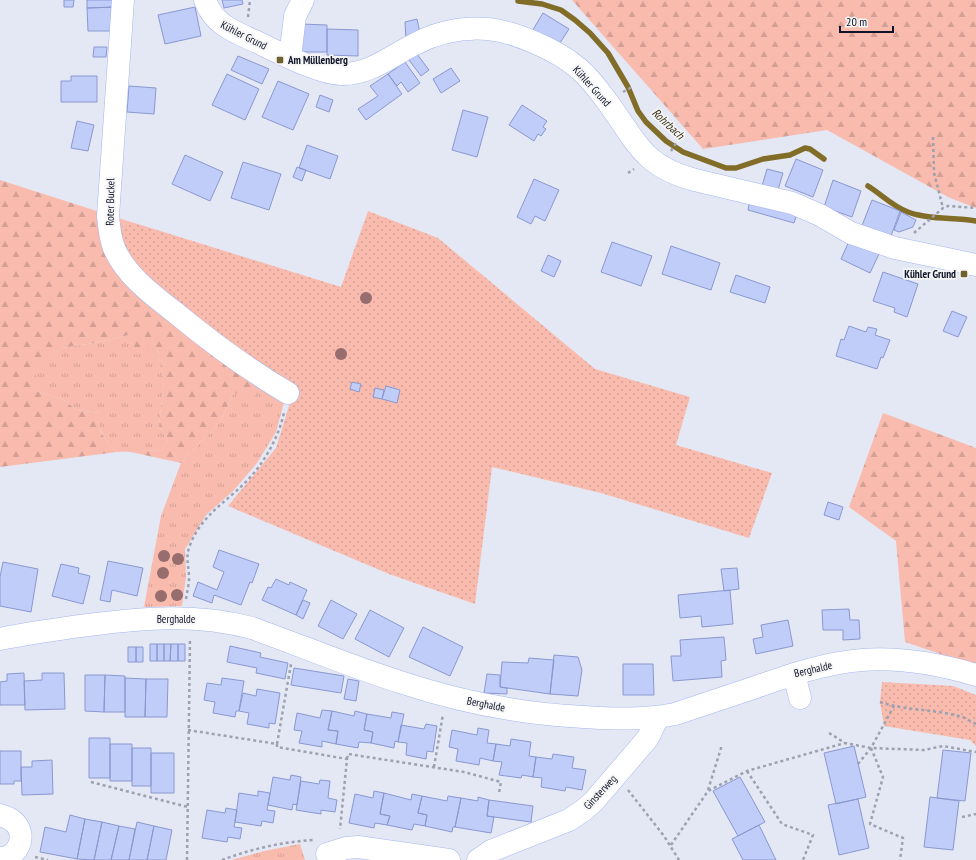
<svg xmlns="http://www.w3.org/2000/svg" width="976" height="860" viewBox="0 0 976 860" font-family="'PT Sans Narrow',sans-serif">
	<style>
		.grass { fill: url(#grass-tufts) }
		.forest { fill: url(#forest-firs) }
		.park { fill: url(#park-dots) }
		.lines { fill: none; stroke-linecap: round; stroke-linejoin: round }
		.stream { stroke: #816d28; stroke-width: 5.5 }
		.building { fill: #c0cdf9; stroke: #8a98d0 }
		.minor-casing { stroke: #a6b5ef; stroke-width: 23 }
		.path { stroke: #9da1b0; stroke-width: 2.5; stroke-dasharray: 3 3; stroke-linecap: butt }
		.minor { stroke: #fff; stroke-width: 22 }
		.tree { fill: #976d6e }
		.poi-dot { fill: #70612e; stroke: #f5f5f5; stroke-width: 1.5 }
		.labels { text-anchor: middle; stroke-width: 3.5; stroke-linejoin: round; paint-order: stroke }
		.street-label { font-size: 11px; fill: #101429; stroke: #f5f5f5 }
		.poi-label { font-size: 11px; font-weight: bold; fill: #101429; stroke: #f5f5f5; text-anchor: start }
		.water-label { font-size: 12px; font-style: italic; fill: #3b341d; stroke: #f5f5f5 }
	</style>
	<defs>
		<pattern id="grass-tufts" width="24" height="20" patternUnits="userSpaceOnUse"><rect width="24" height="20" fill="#f9bbae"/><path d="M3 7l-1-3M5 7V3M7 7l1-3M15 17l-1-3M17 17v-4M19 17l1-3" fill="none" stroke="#d4a096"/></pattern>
		<pattern id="forest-firs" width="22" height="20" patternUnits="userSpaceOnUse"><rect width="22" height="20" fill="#f9bbae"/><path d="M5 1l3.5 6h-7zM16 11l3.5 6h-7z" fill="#d4a096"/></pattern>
		<pattern id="park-dots" width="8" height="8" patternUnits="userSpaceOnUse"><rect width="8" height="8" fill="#f9bbae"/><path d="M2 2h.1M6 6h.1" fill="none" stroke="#d4a096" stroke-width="1.8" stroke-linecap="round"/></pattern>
	</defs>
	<rect width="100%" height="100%" fill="#e4e8f4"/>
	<path class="grass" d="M129,335L157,349L164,381L159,427L168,440L162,450L117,452L107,442L100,429V413L77,410L64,400L36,391V367L61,348L94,343Z
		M261,383L286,395L276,432L257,463L234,490L206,515L185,549L186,577L182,606L144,607L161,516L181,463L220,422L234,392Z
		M300,844L305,860H231L264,851Z"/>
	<path class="forest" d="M572,0H976V208L948,197L827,130L703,149Z
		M0,180L128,221L113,235L261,383L252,401L234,392L220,422L181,463L126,451L162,450L168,440L159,427L164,381L157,349L137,355L129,335L94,343L61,348L36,368V391L64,400L77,410L100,413V430L107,442L117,452L0,467Z
		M883,413L976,448V666L905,642L896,541L849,507Z"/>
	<path class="park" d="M368,211L438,238L595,369L690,397L676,445L772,473L749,538L601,493L492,467L475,604L389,574L228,506L276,448L293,393L129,267L113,235L128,221L341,287Z
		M882,682L953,686L976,695V746L970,740L884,726L880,702Z"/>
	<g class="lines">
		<path class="stream" d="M518,1L542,4L561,10L575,20L590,33L608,53L628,87L638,111L646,122L666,141L683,152L726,168H736L763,159L790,155L805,148L810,149L824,159
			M868,186C881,194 893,207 908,212C929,220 954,217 976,221"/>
	</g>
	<path class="building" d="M64,0H74L73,7H64Z
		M87,0H115V7L87,8Z
		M222,0H242L243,4L224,8Z
		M115,7L116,31H88L87,8Z
		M195,7L201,36L165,44L158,15Z
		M543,13L569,29L556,49L531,33Z
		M417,19L420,33L406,40L405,22Z
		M301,24L327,25V52H301Z
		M327,29L358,30V56L327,55Z
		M94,47H107L106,57H93Z
		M417,54L429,70L421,76L409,60Z
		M238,56L269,69L262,84L231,70Z
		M405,62L420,83L408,92L401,82L397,86L388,74Z
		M451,68L460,81L441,93L433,79Z
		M227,74L259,89L245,120L212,105Z
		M388,74L402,94L366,120L358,109L378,96L370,86Z
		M71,76H97V102H61V81H71Z
		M278,81L309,94L293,130L262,117Z
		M129,86L156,88L154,114L127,112Z
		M320,95L333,100L329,112L316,107Z
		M522,105L547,121L543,127L546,129L541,136L538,134L534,141L509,125Z
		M463,110L488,117L477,157L452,150Z
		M77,121L94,125L88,151L71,148Z
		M307,145L338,156L330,179L299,168Z
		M185,155L223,172L210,201L172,184Z
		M796,159L823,170L813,197L785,186Z
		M243,162L281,174L269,210L231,198Z
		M297,167L306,170L302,181L293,177Z
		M767,169L783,173L778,190L762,186Z
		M534,179L559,190L545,221L535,216L531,224L517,217Z
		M833,180L861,191L852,217L824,207Z
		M750,199L798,211L794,223L748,210Z
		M872,200L900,211L890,239L861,228Z
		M901,212L916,220L913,227L899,232L894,230Z
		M850,239L880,252L870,273L841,259Z
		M612,242L652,256L641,286L601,272Z
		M671,246L720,263L711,290L662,274Z
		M548,255L561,261L554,277L541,271Z
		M883,272L918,284L907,317L894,312L895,308L873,301Z
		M736,275L770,287L765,303L730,292Z
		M952,311L967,317L958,337L943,331Z
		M849,326L866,332L868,327L877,329L875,335L890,340L883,358L881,357L877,369L836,356L841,339L844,340Z
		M352,382L361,384L359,392L350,389Z
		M386,386L400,390L397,403L382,399Z
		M375,388L384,390L382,399L373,397Z
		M828,502L843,507L839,520L824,515Z
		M219,550L259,564L252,583L250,582L241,605L214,595L212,603L193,596L198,582L217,590L224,572L213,567Z
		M108,561L143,568L137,596L112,590L110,602L100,600Z
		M3,562L38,569L31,612L0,606V577Z
		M61,564L79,568L78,573L90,576L83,604L52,596Z
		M737,568L739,589L724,591L721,569Z
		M276,579L289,585L290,582L307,590L296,615L262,600L268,587L271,588Z
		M730,590L733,624L702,627L701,616L680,618L678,595Z
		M303,600L310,603L303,619L296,615Z
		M331,600L357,614L343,639L318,626Z
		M849,609L850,620H859L860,639L843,640V630H823L822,610Z
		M370,610L404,628L389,657L355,639Z
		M788,620L793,646L756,654L753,639L763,637L761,625Z
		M423,627L463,647L450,676L409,657Z
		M724,637L726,660L721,661L722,677L673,681L671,656H681L680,640Z
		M150,644H157V661H150Z
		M157,644H164V661H157Z
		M164,644H171L170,661H164Z
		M171,644H178V661H170Z
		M178,644H185V661H178Z
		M230,646L261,653L260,657L288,663L285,679L256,673L257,668L227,662Z
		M128,647H136V662H128Z
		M136,647H143V662H136Z
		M554,655L578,657L582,670L578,696L550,694Z
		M529,658L554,660L550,694L500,687L502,662L528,663Z
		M623,664H653L654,695H623Z
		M294,668L344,676L341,693L291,685Z
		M24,673L25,705H0V682L7,681V674Z
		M42,673H64L65,709L25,710L24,681L42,680Z
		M487,674L500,675V687L507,688V694L484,693Z
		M85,675H105L104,712L85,711Z
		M105,675L125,676V712H104Z
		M125,678L146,679L145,717H125Z
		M222,678L244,681L239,711H236L235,717L213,713L215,702L204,700L207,683L221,685Z
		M146,679H168L167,717H145Z
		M348,679L359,681L356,701L344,699Z
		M257,689L280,693L275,724L269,723V728L247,724L249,713L239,711L243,693L256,696Z
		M322,710L332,711L328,730L338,731L336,744L322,741V747L299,743L302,731L294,730L297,713L320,718Z
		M332,711L354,716L355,711L367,714L364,730L373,732L371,743L359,742L358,748L336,744L338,731L328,730Z
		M392,712L404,714L398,742L395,741L394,748L371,743L373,732L364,730L367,714L391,718Z
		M426,724L437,726L433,752L427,751L426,759L406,755L407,743L398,742L401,725L424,729Z
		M478,728L489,730L487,743L496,744L493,761L480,758L479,765L456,761L458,749L449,747L452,730L477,735Z
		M89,738H110V778H89Z
		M511,739L531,742L529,756L536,757L533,777L522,775L521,778L499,775L502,762L493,761L496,744L510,746Z
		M110,744H132V781H110Z
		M854,746L866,797L836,804L824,753Z
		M132,748H151V786H132Z
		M943,750L971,753L965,801L937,798Z
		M0,751H21V781H14V784H0Z
		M151,753H174V793H151Z
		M553,754L574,757L572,768L586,770L582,790L566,787L565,791L541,787L542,778L533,777L536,757L552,759Z
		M52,760L53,794L22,795L21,767H32V761Z
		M291,775L301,777L297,805L293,804L292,810L268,805L273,777L290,780Z
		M740,777L765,822L738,836L713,791Z
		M320,780L330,781L328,798L337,800L335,812L321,810V814L296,810L301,781L319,784Z
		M258,791L270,793L267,810L275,811L273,823L262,821L261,826L235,822L239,793L258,796Z
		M374,791L384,793L380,814L390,816L387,825L375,823L374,828L349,823L355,794L373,798Z
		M384,793L411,800L412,794L422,796L418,813L427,815L425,826L414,824L412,830L387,825L390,816L380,814Z
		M422,796L447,801L448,796L461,798L455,827H453L452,832L425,826L427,815L418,813Z
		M478,797L489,800L487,816L494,817L491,833L455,827L461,798L478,801Z
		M930,797L959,801L953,850L924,847Z
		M858,799L869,848L839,855L828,805Z
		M489,800L533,806L531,822L487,816Z
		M226,808L237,810L234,827L242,828L240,839L228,837L227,842L202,838L207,810L225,813Z
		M70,815L85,819L77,859L40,852L45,827L66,832Z
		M85,819L102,822L94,860L77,859Z
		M102,822L119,826L111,860H94Z
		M137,822L154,826L147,860H129Z
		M759,825L776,860H743L732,839Z
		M119,826L135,829L129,860H111Z
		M154,826L172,830L166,860H147Z"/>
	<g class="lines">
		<defs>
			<path id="minor" d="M123,0L108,216C109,227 110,238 114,248C126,276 154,296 177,314C212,343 249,370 288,393
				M205,0C213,25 237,33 259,43C280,53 318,73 341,74C369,75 391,56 415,44C438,32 463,27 488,29C516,32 557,50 578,68C589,77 598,89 606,100C636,140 641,166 695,180L792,203L820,215L851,233L895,248L976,265
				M290,57L295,16L303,0
				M0,639C29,633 58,629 88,625C144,618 196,613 252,628C302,646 352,667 403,683C461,702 523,714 584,717C615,719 645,720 675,714C702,705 729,696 756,687C790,675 825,663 862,660C901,657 939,664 976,675
				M794,674L800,698
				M0,815C6,817 12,819 16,824C27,838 17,858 0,858
				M327,854L346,848L358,847L449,860
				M478,860L491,851L569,820L584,810L594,801L648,738L658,717"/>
		</defs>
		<use href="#minor" class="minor-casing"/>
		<path class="path" d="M248,17L250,0
			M623,92L632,87
			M933,137L934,173L943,208
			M671,151L676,143
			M628,173L634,169
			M914,233L943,208L948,206L976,208
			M186,599C187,592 189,585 189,578C189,566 185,557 190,545C200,520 216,509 235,492C259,472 277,443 284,413
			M880,702C907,711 936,709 962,717C967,719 972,722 976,724
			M188,730L277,744V747L347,759L340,829
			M829,733L845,743L871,748L924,750L943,746L976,752
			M277,744L291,664
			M871,748L883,777L870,824L903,838L900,860
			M347,759L348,754L464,772L501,782L499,793
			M858,764L871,748L894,706
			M434,767L443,714
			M747,771L782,824L813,835L803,860
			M91,782L188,807
			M628,790L664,836L679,860
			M708,790L722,745
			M962,817L976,814
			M671,845L708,791L747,771L845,743
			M35,857L48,860
			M187,860L190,639
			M222,860C251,849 282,842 313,840"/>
		<use href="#minor" class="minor"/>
	</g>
	<g class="tree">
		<circle cx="366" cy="298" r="6"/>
		<circle cx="341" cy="354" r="6"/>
		<circle cx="164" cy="556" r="6"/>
		<circle cx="178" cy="559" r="6"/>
		<circle cx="163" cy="573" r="6"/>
		<circle cx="177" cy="595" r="6"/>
		<circle cx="161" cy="596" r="6"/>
	</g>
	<g class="poi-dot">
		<rect x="276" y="56" width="8" height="8" rx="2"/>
		<rect x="960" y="270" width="8" height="8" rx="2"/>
	</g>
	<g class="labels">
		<g class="street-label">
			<text transform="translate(244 35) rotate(27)" y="4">Kühler Grund</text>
			<text transform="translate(592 86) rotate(48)" y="4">Kühler Grund</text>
			<text transform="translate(110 202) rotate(-89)" y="4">Roter Buckel</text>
			<text x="176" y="623">Berghalde</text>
			<text transform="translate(813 669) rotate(-13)" y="4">Berghalde</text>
			<text transform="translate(486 704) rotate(11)" y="4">Berghalde</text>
			<text transform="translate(600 792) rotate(-47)" y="4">Ginsterweg</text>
		</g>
		<g class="poi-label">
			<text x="288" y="64">Am Müllenberg</text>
			<text x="956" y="278" text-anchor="end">Kühler Grund</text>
		</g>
		<g class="water-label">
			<text transform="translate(668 124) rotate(43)" y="4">Rohrbach</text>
		</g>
	</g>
	<path d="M840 26v6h53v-6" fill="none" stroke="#101429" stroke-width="2"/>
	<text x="846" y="26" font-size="12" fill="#101429" stroke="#f5f5f5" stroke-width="3" paint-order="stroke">20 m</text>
</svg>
